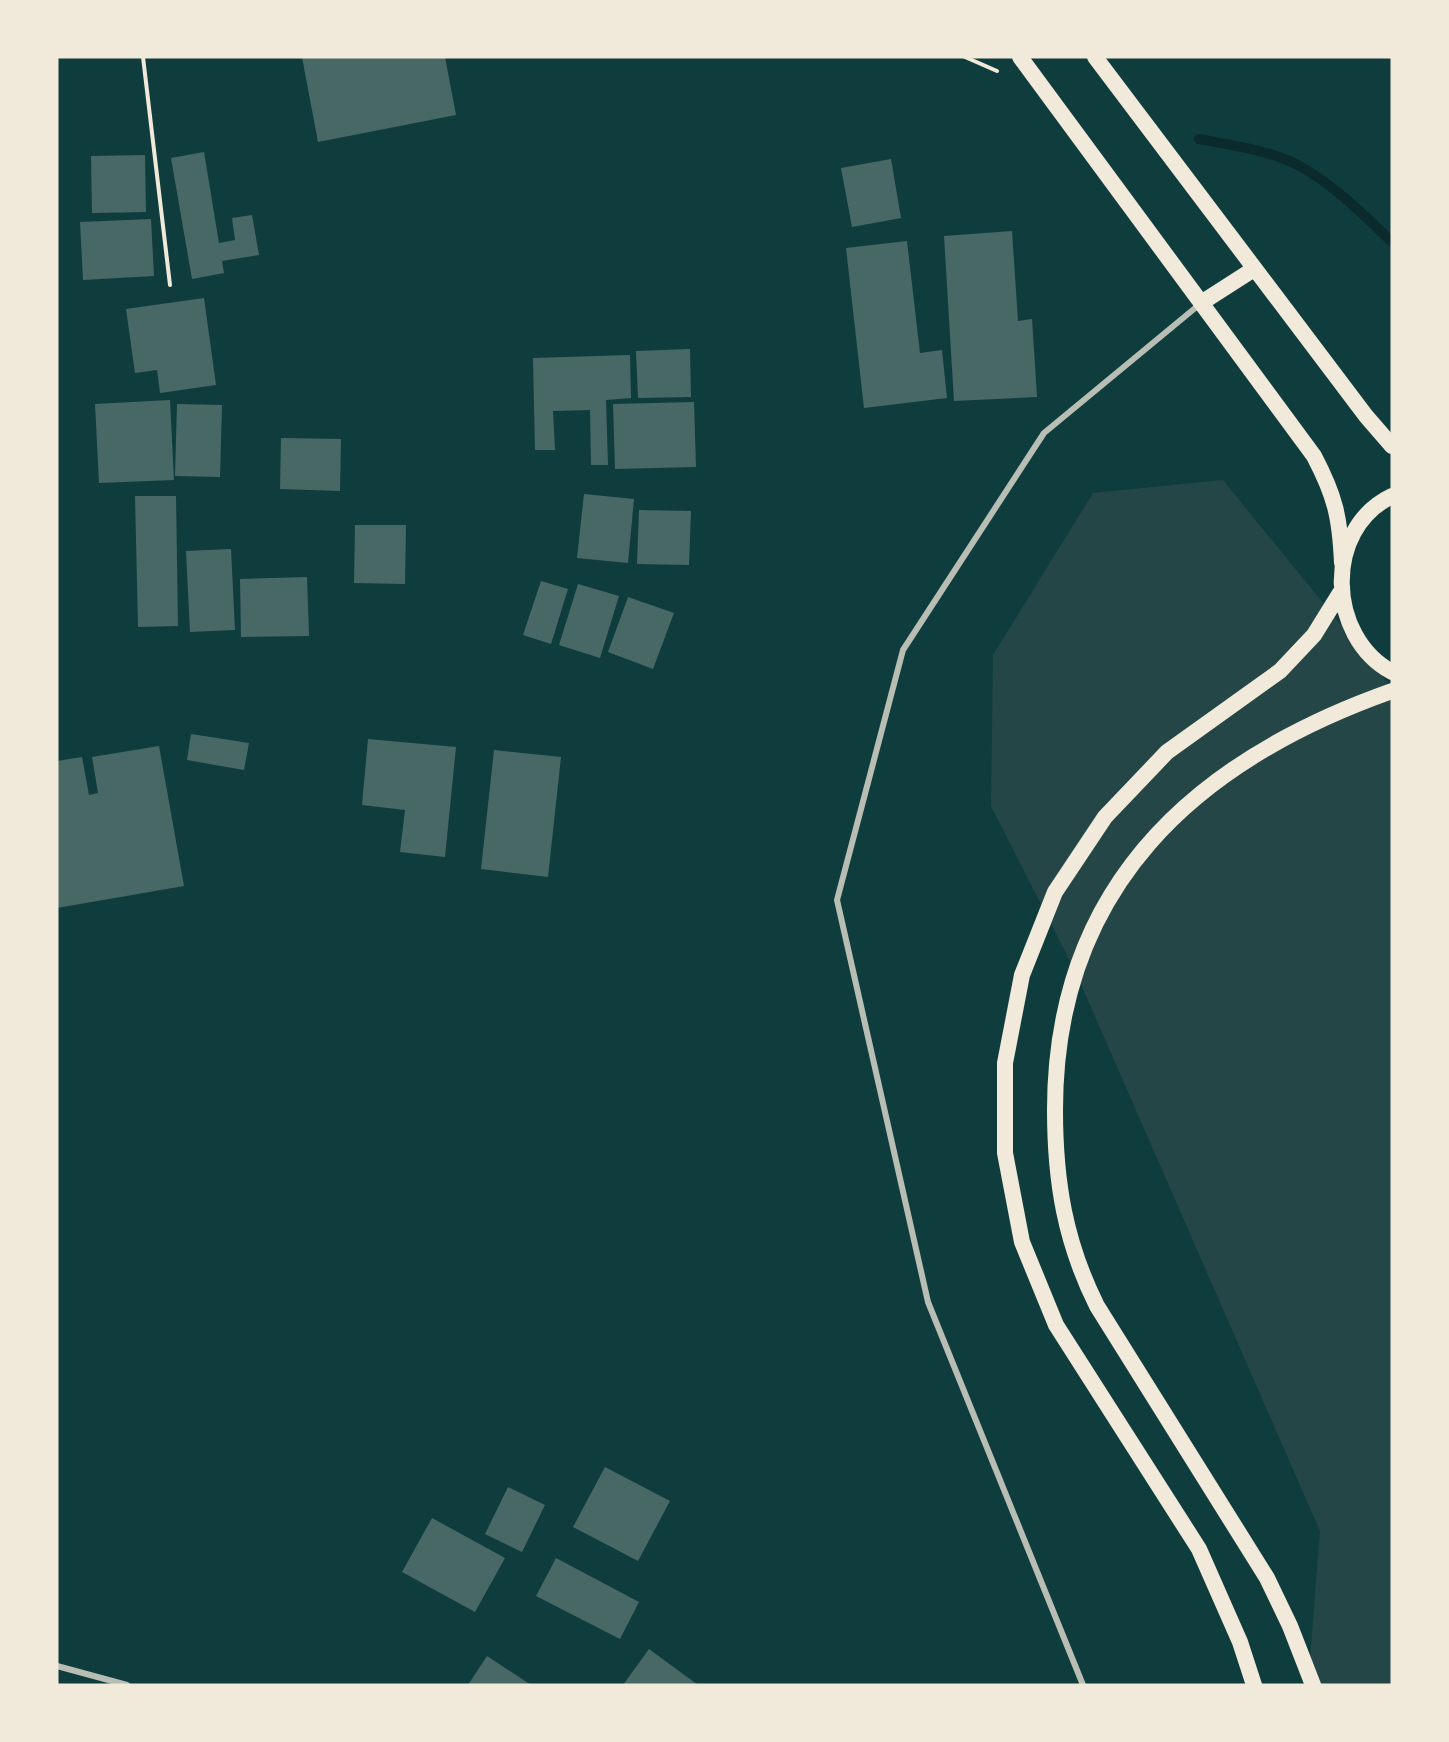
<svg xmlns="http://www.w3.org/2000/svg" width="1449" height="1742" viewBox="0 0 1449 1742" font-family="'DejaVu Sans',sans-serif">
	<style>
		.green { fill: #244646 }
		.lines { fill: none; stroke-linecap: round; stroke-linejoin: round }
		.stream { stroke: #0a2a2b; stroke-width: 10 }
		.building { fill: #486865 }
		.path { stroke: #f1e9da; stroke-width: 4 }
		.minor { stroke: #b8beb3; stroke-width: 6 }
		.trunk { stroke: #f1e9da; stroke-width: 16 }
	</style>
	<rect width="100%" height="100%" fill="#0f3d3e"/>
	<path class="green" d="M1223,480L1392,688V1685H1308L1320,1531L1076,973L991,806L993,655L1093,493Z"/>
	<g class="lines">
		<path class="stream" d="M1199,139C1231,145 1268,150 1298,165C1334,185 1363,214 1392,242"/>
	</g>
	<path class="building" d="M302,57H445L456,115L318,142Z
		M204,152L219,243L235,240L232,218L252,215L259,255L222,261L224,273L192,279L171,158Z
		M145,155L146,212L92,213L91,156Z
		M891,159L901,218L852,227L841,168Z
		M151,219L154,276L83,280L80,222Z
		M1012,231L1018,321L1032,319L1037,397L954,401L944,236Z
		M907,241L920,353L942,350L947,398L864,408L846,248Z
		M204,298L216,385L160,393L157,370L135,373L126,309Z
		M690,349L691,397L638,398L636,351Z
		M630,355L631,398L606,400L608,465H591L590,410L553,411L555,450H535L533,358Z
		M170,400L174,480L99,483L95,404Z
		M694,402L696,467L615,469L613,404Z
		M177,404L222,405L220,477L175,476Z
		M281,438L341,439L340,491L280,489Z
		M584,494L634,499L628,563L577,558Z
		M135,496H176L178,626L138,627Z
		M639,510L691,511L689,565L637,564Z
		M355,525H406L405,584L354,583Z
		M231,549L235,630L190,632L186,551Z
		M307,577L309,636L241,637L240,579Z
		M541,581L568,589L551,644L523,635Z
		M578,584L619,596L600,658L559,645Z
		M628,597L674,613L653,669L608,652Z
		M191,734L249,743L244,770L187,760Z
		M368,739L456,747L445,857L400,852L405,810L362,805Z
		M159,746L184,886L57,908V761L82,757L89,795L98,793L92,757Z
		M494,750L561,757L548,877L481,869Z
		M605,1467L670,1501L638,1561L573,1527Z
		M508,1487L545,1505L522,1552L485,1534Z
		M432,1518L505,1558L475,1612L402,1572Z
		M556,1558L639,1602L620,1639L536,1596Z
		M649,1649L698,1685H623Z
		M487,1656L531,1685H468Z"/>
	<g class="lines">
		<path class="path" d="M143,57L170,285
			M965,57L997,71"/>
		<path class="minor" d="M57,1666L127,1685
			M1083,1685L928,1302L837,900L903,650L1044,433L1200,304"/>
		<path class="trunk" d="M1020,57L1314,456C1335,496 1340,517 1342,563
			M1095,57L1366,416L1392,446
			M1201,303L1254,269
			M1392,496C1323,529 1327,637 1392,672
			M1254,1685L1240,1642L1199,1549L1056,1325L1022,1242L1005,1153V1063L1022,975L1055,892L1105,817L1167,752L1280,671L1314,635L1340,593
			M1313,1685L1290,1626L1267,1578L1097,1306C1065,1242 1055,1182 1055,1110C1055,887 1194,761 1392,691"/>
	</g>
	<rect width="1449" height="1742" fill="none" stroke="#f1e9da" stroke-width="117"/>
</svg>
